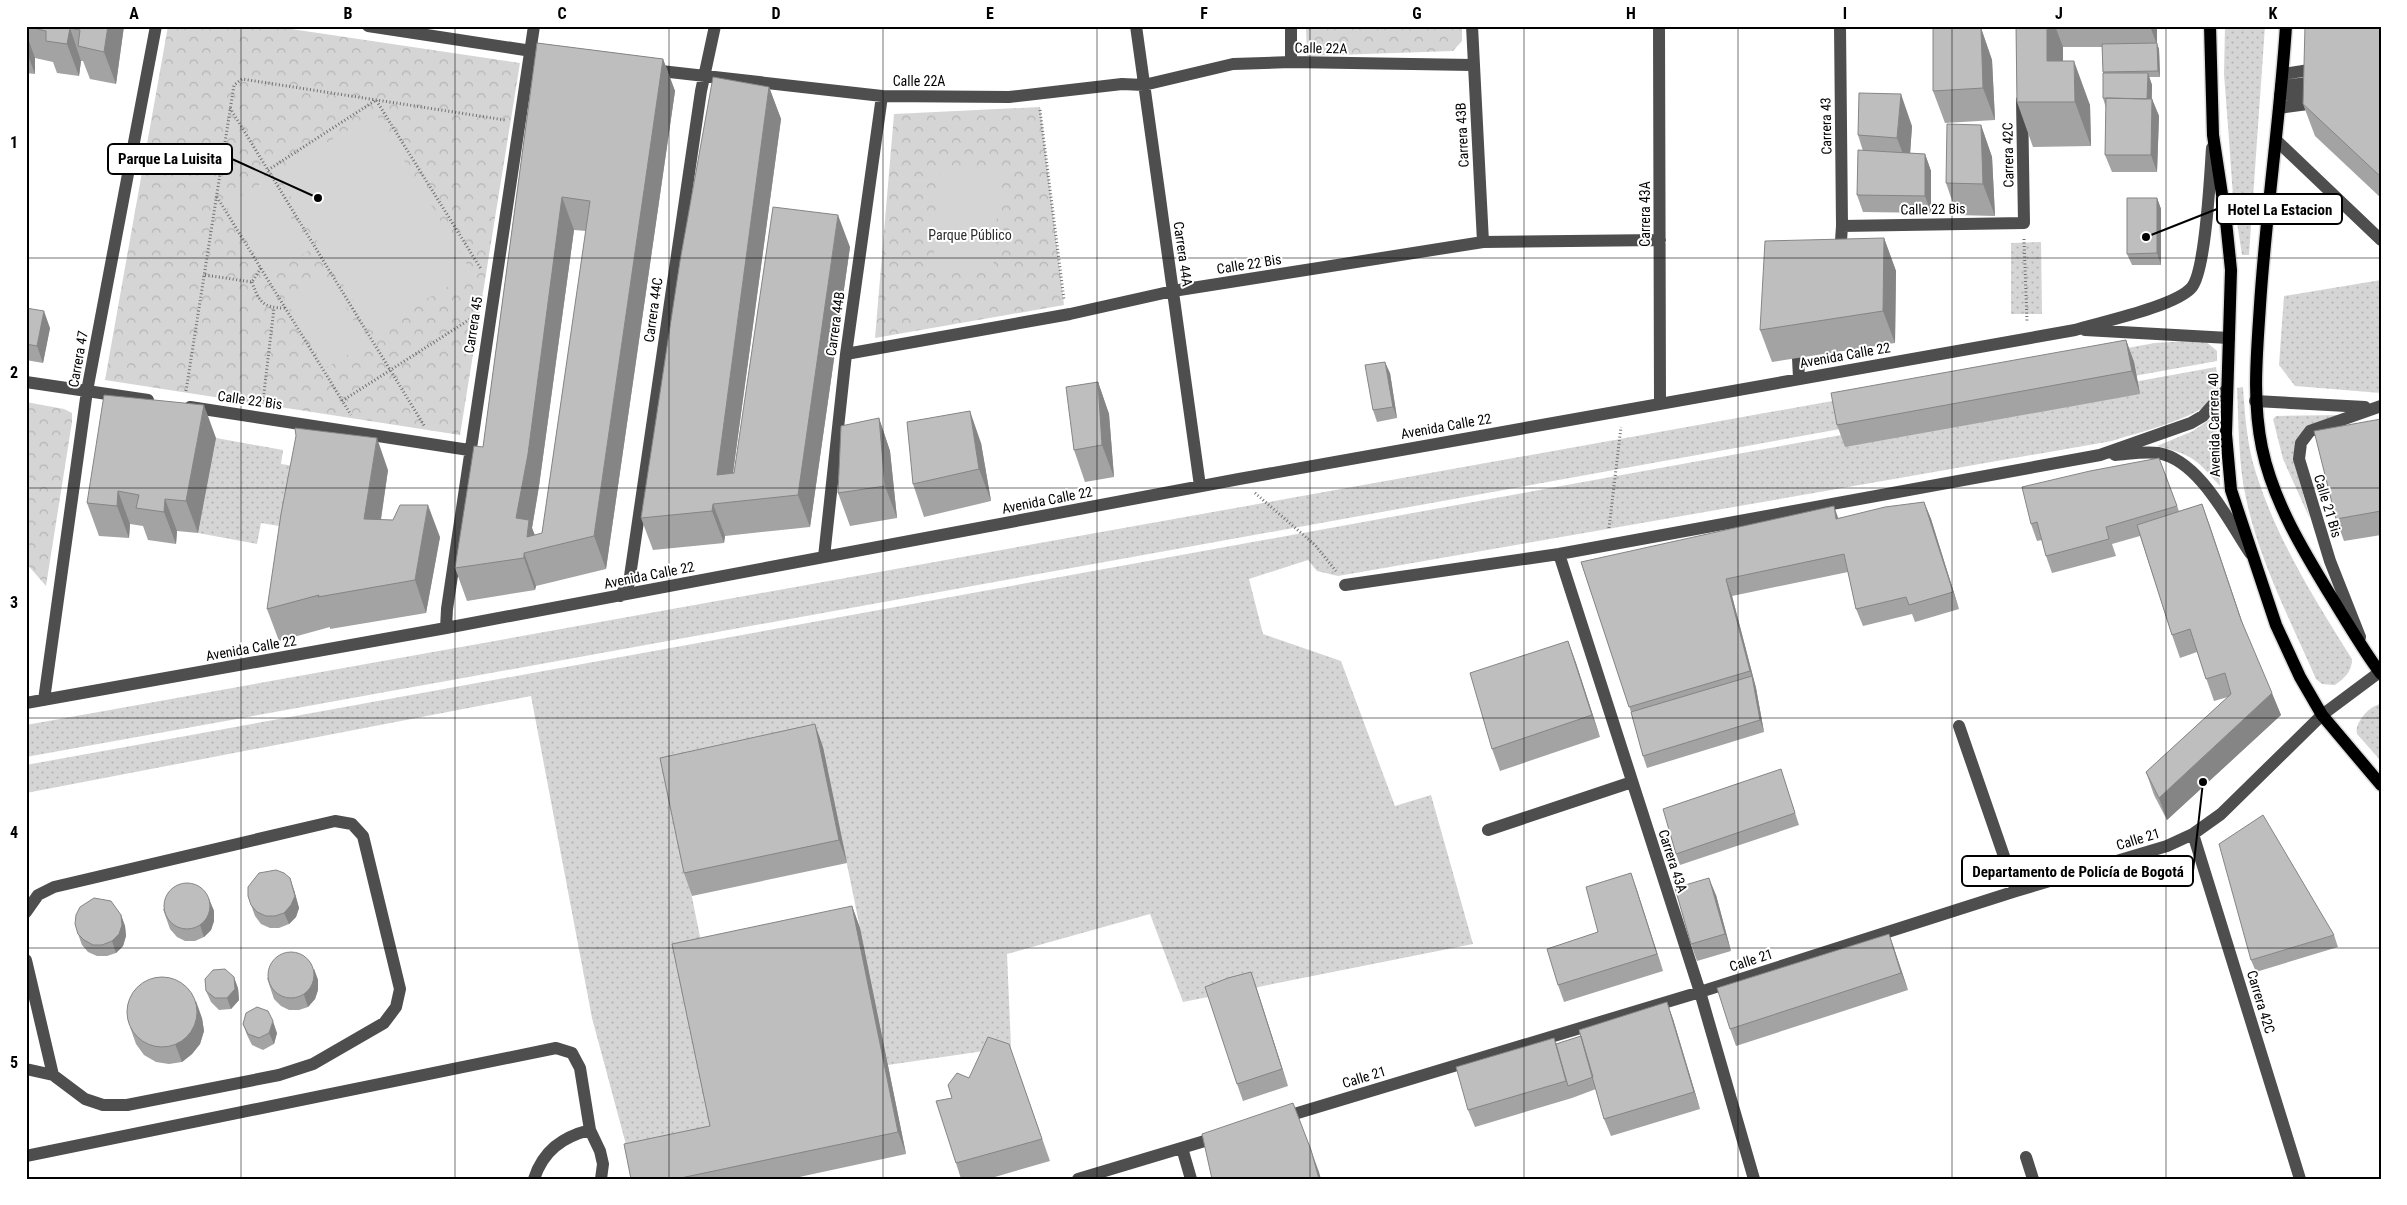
<svg xmlns="http://www.w3.org/2000/svg" width="2407" height="1205" viewBox="0 0 2407 1205" font-family="'Roboto Condensed',sans-serif">
	<style>
		.grass { fill: url(#grass-dots) }
		.forest { fill: url(#forest-crowns) }
		.pitch { fill: #d5d5d5 }
		.lines { fill: none; stroke-linecap: round; stroke-linejoin: round }
		.major-casing { stroke: #dbdbdb; stroke-width: 15 }
		.path { stroke: #707070; stroke-width: 3; stroke-dasharray: 1 2.5; stroke-linecap: butt }
		.minor { stroke: #4e4e4e; stroke-width: 12 }
		.major { stroke: #000; stroke-width: 12 }
		.wall { fill: #a3a3a3; fill-rule: evenodd }
		.shaded-wall { fill: #858585 }
		.building { fill: #bebebe; stroke: #858585; fill-rule: evenodd }
		.grid { fill: none; stroke: #000; stroke-width: 1; stroke-opacity: 0.55 }
		.labels { text-anchor: middle; stroke-width: 4; stroke-linejoin: round; paint-order: stroke }
		.street-label { font-size: 14px; fill: #000; stroke: #fff }
		.park-label { font-size: 14px; fill: #2c2c2c; stroke: #fff }
		.leader { fill: none; stroke: #000; stroke-width: 2 }
		.callout-dot { fill: #000; stroke: #fff; stroke-width: 2 }
		.callout { fill: #fff; stroke: #000; stroke-width: 2 }
		.callout-label { font-size: 15px; text-anchor: middle; font-weight: bold; fill: #000 }
		.neatline { fill: none; stroke: #000; stroke-width: 2 }
		.grid-label { font-size: 16px; text-anchor: middle; font-weight: bold; fill: #000 }
	</style>
	<defs>
		<pattern id="grass-dots" width="8" height="8" patternUnits="userSpaceOnUse" patternTransform="scale(1.25)"><rect width="8" height="8" fill="#d5d5d5"/><path d="M2 2h.1M6 6h.1" fill="none" stroke="#b5b5b5" stroke-width="1.8" stroke-linecap="round"/></pattern>
		<pattern id="forest-crowns" width="20" height="18" patternUnits="userSpaceOnUse" patternTransform="scale(1.25)"><rect width="20" height="18" fill="#d5d5d5"/><path d="M2 6a3 3 0 1 1 6 0M12 15a3 3 0 1 1 6 0" fill="none" stroke="#b5b5b5"/></pattern>
	</defs>
	<rect width="100%" height="100%" fill="#fff"/>
	<path class="grass" d="M2225,26H2265L2249,255H2242L2233,196L2228,126L2224,74Z
		M2041,242L2042,314H2011V243Z
		M2381,280V393L2295,386L2279,365L2284,296Z
		M2204,340L2217,351V361L26,757V725L2155,343Z
		M2216,367C2217,374 2220,387 2217,394C2208,416 2136,433 2112,441L1338,576L1317,571L1308,560L1249,579L1263,634L1341,661L1395,806L1431,795L1473,944L1183,1002L1150,914L1007,954L1011,1047L888,1065L823,747L668,780L705,961L718,1149L632,1167L592,1018L531,696L26,793V765Z
		M2243,387C2245,415 2247,446 2256,473C2277,540 2315,600 2352,659C2352,671 2345,678 2335,685L2322,684L2316,679C2291,621 2259,561 2246,498C2238,463 2239,424 2237,388Z
		M2216,415L2220,486C2196,459 2193,455 2157,446L2193,431Z
		M2342,415L2314,424L2293,458L2310,519L2283,459L2273,419L2276,416Z
		M216,438L283,450L281,464L308,468L297,529L261,523L257,544L198,533Z
		M2381,704V761L2357,734C2354,723 2370,705 2381,704Z"/>
	<path class="forest" d="M168,26H271L520,63L460,435L105,380Z
		M1306,26H1462V41L1453,51L1307,56Z
		M1040,107L1064,305L875,338L894,114Z
		M26,402L64,409L72,413V422L46,586L26,563Z"/>
	<path class="pitch" d="M376,114L472,273L371,331L276,172Z
		M940,168L1000,172L993,270L933,266Z
		M268,179L310,250L268,275L226,205Z
		M325,273L367,343L326,368L284,298Z"/>
	<g class="lines">
		<defs>
			<path id="major" d="M2210,26L2213,135L2226,221L2231,270L2226,434L2231,490L2276,625L2300,677L2322,715L2381,785
				M2286,26C2280,119 2266,212 2260,305C2257,353 2252,400 2262,448C2274,506 2309,560 2340,611C2353,632 2366,654 2381,674"/>
		</defs>
		<use href="#major" class="major-casing"/>
		<path class="path" d="M230,108L425,427
			M1040,110L1064,300
			M268,170L376,100L481,269
			M217,197L351,415
			M2024,239L2027,322
			M205,275L252,282L261,268
			M252,282C259,302 263,308 285,308
			M186,391L234,85L242,79L505,120
			M263,401L274,308
			M342,401L475,316
			M1255,493L1315,545L1336,571
			M1609,528L1621,427"/>
		<path class="minor" d="M368,26L551,54
			M1136,26L1200,486
			M1472,26L1483,242
			M1659,26L1660,403
			M1840,26L1842,226L1840,256
			M1291,62V26
			M652,70L882,96L1009,97L1122,84L1144,85L1233,64L1291,62L1472,65
			M2283,74L2316,69
			M2281,86L2316,82
			M2280,95L2316,93
			M2279,108L2315,103
			M2276,140L2381,240
			M1842,226L2024,223L2022,100
			M2085,330L2229,338
			M846,354L1070,314L1173,291L1483,242L1660,240
			M1798,358L1799,378
			M26,382L148,400
			M2255,401L2365,407
			M190,407L469,450
			M2115,455C2129,454 2144,451 2158,453C2199,460 2228,520 2250,553
			M1559,554L1700,992L1754,1179
			M824,557L846,354L882,96
			M1345,585L1559,554L2100,455L2191,423L2203,416L2227,389
			M620,596L629,583L701,91L715,26
			M446,628L447,609L534,26
			M2360,637L2330,561L2299,459L2301,443L2310,431L2381,406
			M44,700L87,391L156,26
			M26,703L446,628L1239,479L2075,330C2101,322 2177,306 2192,287C2206,269 2210,175 2212,148
			M1959,726L2016,891
			M1488,830L1632,782
			M2193,834L2300,1179
			M26,912L38,895L54,887L335,821L352,824L363,836L400,989L396,1007L384,1023L313,1064L279,1075L127,1105H103L85,1099L53,1075L26,1069
			M26,960L53,1075
			M1281,1118L1700,992L2016,891L2167,846L2193,834L2221,814L2322,715L2381,671
			M1182,1148L1191,1179
			M26,1156L556,1048L572,1053L580,1068L590,1130L600,1151L603,1164L601,1179
			M2026,1157L2033,1179
			M534,1179C543,1151 562,1137 590,1130
			M1078,1179L1218,1137"/>
		<use href="#major" class="major"/>
	</g>
	<path class="wall" d="M26,26H124L116,84L90,79L83,61H81L79,76L57,73L53,62L35,58V74L26,73Z
		M491,26H510V29Z
		M2016,26H2157V44L2159,49L2160,77H2149L2152,85V99L2159,116L2157,172H2112L2105,155L2106,108L2103,98V73L2102,47H2063V61L2090,105L2091,146L2033,147L2017,102Z
		M2381,26V198L2315,136L2303,104Z
		M1981,28L1992,60L1995,120L1945,123L1933,91Z
		M537,43L663,59L675,91L606,569L536,586L535,590L467,601L455,568L483,447ZM574,230L586,231L542,533L535,535L532,528L539,486Z
		M769,87L781,119L733,473L850,247L810,527L725,536L724,543L653,550L641,518Z
		M1981,125L1992,157L1995,216L1957,215L1946,183Z
		M1912,126L1910,153L1925,154L1931,171V213L1863,212L1857,195L1863,151L1858,135Z
		M2157,198L2161,209V265H2132L2127,254Z
		M1884,238L1896,271L1895,343L1772,362L1760,330Z
		M26,308L50,328L43,363L26,360Z
		M2126,340L2134,362L2140,394L1845,447L1837,425Z
		M1390,373L1397,418L1377,422L1373,410Z
		M1098,382L1109,414L1114,477L1085,482L1074,450Z
		M879,418L890,451L897,518L850,526L838,493Z
		M2381,419V535L2344,541L2336,519Z
		M216,438L198,533L177,531L176,544L148,540L143,526L130,524L129,538L99,536L87,503Z
		M981,443L991,501L924,517L913,484Z
		M2159,458L2179,511L2202,504L2243,626L2281,715L2167,820L2154,795L2146,772L2228,697L2214,701L2197,652L2180,658L2172,635L2140,536L2112,544L2116,556L2052,573L2046,556L2042,540L2037,541L2031,524Z
		M388,470L381,520L440,537L426,613L330,629V627L279,641L267,609Z
		M1924,502L1931,519L1959,609L1915,622L1912,614L1863,626L1856,609L1848,572L1732,596L1756,688L1764,732L1647,768L1643,756L1631,712L1581,562L1839,518Z
		M1568,641L1576,663L1600,737L1500,771L1492,749Z
		M823,747L847,863L692,896L684,873Z
		M1781,769L1799,825L1680,865L1676,854Z
		M1631,873L1663,971L1564,1002L1558,985L1598,932Z
		M294,890L299,908L296,917L289,924L279,928H270L261,924L255,916L251,905Z
		M1716,895L1731,951L1697,961L1691,944Z
		M209,899L214,911V921L211,930L204,937L195,941H185L177,937L170,929L163,909Z
		M852,906L860,928L906,1154L790,1179H631L710,1126Z
		M121,915L125,926L126,936L123,946L116,953L107,956H97L88,952L82,945L78,934Z
		M1889,934L1908,990L1736,1046L1730,1029Z
		M2334,935L2338,947L2256,972L2251,960Z
		M314,969L318,980V990L315,999L308,1007L299,1010H289L281,1006L274,999L267,978Z
		M1251,972L1288,1086L1243,1101L1237,1084Z
		M238,988L239,1000L231,1009L219,1010L211,1002L206,991Z
		M1667,1002L1673,1019L1700,1109L1611,1136L1604,1119L1596,1089L1572,1098L1475,1127L1468,1110L1554,1038L1556,1044L1581,1036Z
		M202,1018L204,1031L200,1044L192,1054L182,1062L169,1064L156,1062L144,1055L136,1044L130,1027Z
		M243,1024L277,1033L274,1044L263,1050L252,1045L247,1035Z
		M1009,1044L1050,1161L988,1179H961L956,1163L952,1098L969,1078Z"/>
	<path class="shaded-wall" d="M108,26H124L116,84L104,52Z
		M2047,26H2055L2063,47V102L2047,61Z
		M2150,26H2157V44L2159,49L2160,77L2158,71L2157,45Z
		M70,28L81,61L79,76L67,44Z
		M1981,28L1992,60L1995,120L1983,88Z
		M26,33L35,58V74L26,50Z
		M663,59L675,91L606,569L594,536Z
		M2074,61L2090,105L2091,146L2075,102Z
		M2148,73L2152,85L2151,110L2147,99Z
		M769,87L781,119L729,502L717,475Z
		M1901,94L1912,126L1909,170L1897,138Z
		M2152,99L2159,116L2157,172L2151,155Z
		M1981,125L1992,157L1995,216L1983,184Z
		M1925,154L1931,171V213L1925,196Z
		M562,197L574,230L539,486L532,528L540,550L528,551L516,518Z
		M2157,198L2161,209V265L2157,253Z
		M838,215L850,247L810,527L798,495Z
		M1884,238L1896,271L1895,343L1883,311Z
		M44,311L50,328L43,363L37,346Z
		M2126,340L2134,362L2140,394L2132,371Z
		M1385,362L1390,373L1397,418L1393,407Z
		M1098,382L1109,414L1114,477L1102,445Z
		M204,405L216,438L198,533L186,501Z
		M970,411L981,443L991,501L979,469Z
		M879,418L890,451L897,518L885,486Z
		M377,438L388,470L376,551L364,519Z
		M118,491L130,524L129,538L117,506Z
		M165,499L177,531L176,544L164,512Z
		M1924,502L1931,519L1959,609L1953,592Z
		M713,504L725,536L724,543L712,511Z
		M2202,504L2210,526L2249,642L2241,620Z
		M428,505L440,537L426,613L415,580Z
		M1834,506L1840,523L1836,519Z
		M524,553L536,586L535,590L524,558Z
		M1726,579L1732,596L1756,688L1750,671Z
		M1568,641L1576,663L1600,737L1592,715Z
		M1752,676L1756,688L1764,732L1760,720Z
		M2272,693L2281,715L2167,820L2159,798Z
		M815,724L823,747L847,863L839,840Z
		M1631,873L1637,890L1663,971L1657,954Z
		M290,878L294,890L299,908L296,917L289,924L284,913Z
		M1709,878L1716,895L1731,951L1725,934Z
		M209,899L214,911V921L211,930L204,937L200,925Z
		M852,906L860,928L906,1154L898,1132Z
		M121,915L125,926L126,936L123,946L116,953L112,941Z
		M1889,934L1895,951L1908,990L1901,973Z
		M314,969L318,980V990L315,999L308,1007L304,995Z
		M1251,972L1257,989L1288,1086L1282,1069Z
		M234,977L238,988L239,1000L231,1009L227,998Z
		M196,1001L202,1018L204,1031L200,1044L192,1054L182,1062L175,1044Z
		M1667,1002L1673,1019L1700,1109L1694,1092Z
		M273,1021L277,1033L274,1044L269,1033Z
		M1311,1150L1319,1172L1321,1179H1319Z"/>
	<path class="building" d="M26,26H108L104,52L78,46L80,30L70,28L67,44L46,41V31Z
		M1933,26L1981,28L1983,88L1933,91Z
		M2016,26H2047V61H2074L2075,102H2017Z
		M2305,26H2381V177L2303,104Z
		M537,43L663,59L594,536L524,553V558L455,568L474,446L483,447ZM562,197L590,201L542,533L527,537L529,520L516,518L528,454Z
		M2157,43L2158,71L2103,72L2102,44Z
		M2103,73H2148L2147,99L2103,98Z
		M713,77L769,87L717,475L734,473L773,207L838,215L798,495L713,504L712,511L641,518L680,261Z
		M1859,93L1901,94L1897,138L1858,135Z
		M2106,98L2152,99L2151,155H2105Z
		M1947,124L1981,125L1983,184L1946,183Z
		M1858,150L1925,154V196L1857,195Z
		M2127,198H2157V253L2127,254Z
		M1884,238L1883,311L1760,330L1765,241Z
		M26,308L44,311L37,346L26,344Z
		M2126,340L2132,371L1837,425L1831,393Z
		M1385,362L1393,407L1373,410L1365,365Z
		M1098,382L1102,445L1074,450L1066,387Z
		M104,395L204,405L186,501L165,499L164,512L136,508L139,495L118,491L117,506L87,503Z
		M970,411L979,469L913,484L907,422Z
		M879,418L885,486L838,493L841,426Z
		M2381,419V511L2336,519L2314,431Z
		M295,428L377,438L364,519L393,520L400,505H428L415,580L318,597L319,595L267,609L281,514L296,436Z
		M2159,458L2177,506L2106,527L2109,539L2046,556L2037,522L2031,524L2022,487L2090,471Z
		M1924,502L1953,592L1909,605L1906,597L1856,609L1844,554L1726,579L1750,671L1629,707L1581,562L1834,506L1836,519L1885,507Z
		M2202,504L2241,620L2272,693L2159,798L2146,772L2231,694L2225,673L2206,679L2190,629L2172,635L2137,525Z
		M1568,641L1592,715L1492,749L1470,673Z
		M1752,676L1760,720L1643,756L1631,712Z
		M815,724L839,840L684,873L660,758Z
		M1781,769L1795,813L1676,854L1663,809Z
		M2263,815L2334,935L2251,960L2219,844Z
		M276,870L284,873L290,878L295,896L291,905L284,913L275,916H266L257,912L251,905L248,896V887L259,873Z
		M1631,873L1657,954L1558,985L1547,949L1598,932L1586,887Z
		M1709,878L1725,934L1691,944L1675,888Z
		M164 906a23 23 0 1 1 46 0a23 23 0 1 1-46 0Z
		M94,898L111,901L121,915L122,925L119,934L112,941L102,945H93L84,940L78,934L75,924L76,915L80,907Z
		M852,906L898,1132L676,1179H631L624,1144L710,1126L672,944Z
		M1889,934L1901,973L1730,1029L1717,988Z
		M268 975a23 23 0 1 1 46 0a23 23 0 1 1-46 0Z
		M225,969L234,977L235,989L227,998H215L206,991L205,979L213,970Z
		M1251,972L1282,1069L1237,1084L1205,987L1228,978Z
		M127 1012a35 35 0 1 1 70 0a35 35 0 1 1-70 0Z
		M1667,1002L1694,1092L1604,1119L1579,1030Z
		M257,1007L268,1011L273,1021L269,1033L259,1038L248,1034L243,1024L246,1013Z
		M1581,1036L1593,1077L1568,1086L1556,1044Z
		M988,1037L1009,1044L1042,1139L956,1163L936,1101L952,1098L948,1085L957,1073L969,1078Z
		M1554,1038L1566,1081L1468,1110L1456,1067Z
		M1293,1103L1311,1150L1319,1179H1212L1202,1134Z"/>
	<path class="grid" d="M241,26V1179M455,26V1179M669,26V1179M883,26V1179M1097,26V1179M1310,26V1179M1524,26V1179M1738,26V1179M1952,26V1179M2166,26V1179M26,258H2381M26,488H2381M26,718H2381M26,948H2381"/>
	<g class="labels">
		<g class="street-label">
			<text transform="translate(1321 48) rotate(1)" y="5">Calle 22A</text>
			<text x="919" y="86">Calle 22A</text>
			<text transform="translate(1826 126) rotate(-91)" y="5">Carrera 43</text>
			<text transform="translate(1462 135) rotate(-93)" y="5">Carrera 43B</text>
			<text transform="translate(2008 155) rotate(-91)" y="5">Carrera 42C</text>
			<text transform="translate(1933 209) rotate(-1)" y="5">Calle 22 Bis</text>
			<text transform="translate(1645 214) rotate(-90)" y="5">Carrera 43A</text>
			<text transform="translate(1183 254) rotate(82)" y="5">Carrera 44A</text>
			<text transform="translate(1249 264) rotate(-9)" y="5">Calle 22 Bis</text>
			<text transform="translate(653 310) rotate(-82)" y="5">Carrera 44C</text>
			<text transform="translate(835 324) rotate(-82)" y="5">Carrera 44B</text>
			<text transform="translate(473 325) rotate(-81)" y="5">Carrera 45</text>
			<text transform="translate(1845 355) rotate(-10)" y="5">Avenida Calle 22</text>
			<text transform="translate(78 359) rotate(-80)" y="5">Carrera 47</text>
			<text transform="translate(250 400) rotate(8)" y="5">Calle 22 Bis</text>
			<text transform="translate(2214 425) rotate(-91)" y="5">Avenida Carrera 40</text>
			<text transform="translate(1446 426) rotate(-10)" y="5">Avenida Calle 22</text>
			<text transform="translate(1047 500) rotate(-11)" y="5">Avenida Calle 22</text>
			<text transform="translate(2328 506) rotate(73)" y="5">Calle 21 Bis</text>
			<text transform="translate(649 575) rotate(-11)" y="5">Avenida Calle 22</text>
			<text transform="translate(251 648) rotate(-10)" y="5">Avenida Calle 22</text>
			<text transform="translate(2138 839) rotate(-17)" y="5">Calle 21</text>
			<text transform="translate(1673 861) rotate(72)" y="5">Carrera 43A</text>
			<text transform="translate(1751 960) rotate(-18)" y="5">Calle 21</text>
			<text transform="translate(2261 1002) rotate(73)" y="5">Carrera 42C</text>
			<text transform="translate(1364 1077) rotate(-17)" y="5">Calle 21</text>
		</g>
		<g class="park-label">
			<text x="970" y="240">Parque Público</text>
		</g>
	</g>
	<path class="leader" d="M318 198L232 159M2146 237L2217 209M2203 782L2193 871"/>
	<g class="callout-dot">
		<circle cx="318" cy="198" r="5"/>
		<circle cx="2146" cy="237" r="5"/>
		<circle cx="2203" cy="782" r="5"/>
	</g>
	<g class="callout">
		<rect x="108" y="144" width="124" height="30" rx="5"/>
		<rect x="2217" y="194" width="125" height="30" rx="5"/>
		<rect x="1962" y="856" width="231" height="30" rx="5"/>
	</g>
	<g class="callout-label">
		<text x="170" y="164">Parque La Luisita</text>
		<text x="2280" y="215">Hotel La Estacion</text>
		<text x="2078" y="877">Departamento de Policía de Bogotá</text>
	</g>
	<rect width="2407" height="1205" fill="none" stroke="#ffffff" stroke-width="55"/>
	<rect x="28" y="28" width="2352" height="1150" class="neatline"/>
	<g class="grid-label">
		<text x="134" y="19">A</text>
		<text x="348" y="19">B</text>
		<text x="562" y="19">C</text>
		<text x="776" y="19">D</text>
		<text x="990" y="19">E</text>
		<text x="1204" y="19">F</text>
		<text x="1417" y="19">G</text>
		<text x="1631" y="19">H</text>
		<text x="1845" y="19">I</text>
		<text x="2059" y="19">J</text>
		<text x="2273" y="19">K</text>
		<text x="14" y="148">1</text>
		<text x="14" y="378">2</text>
		<text x="14" y="608">3</text>
		<text x="14" y="838">4</text>
		<text x="14" y="1068">5</text>
	</g>
</svg>
